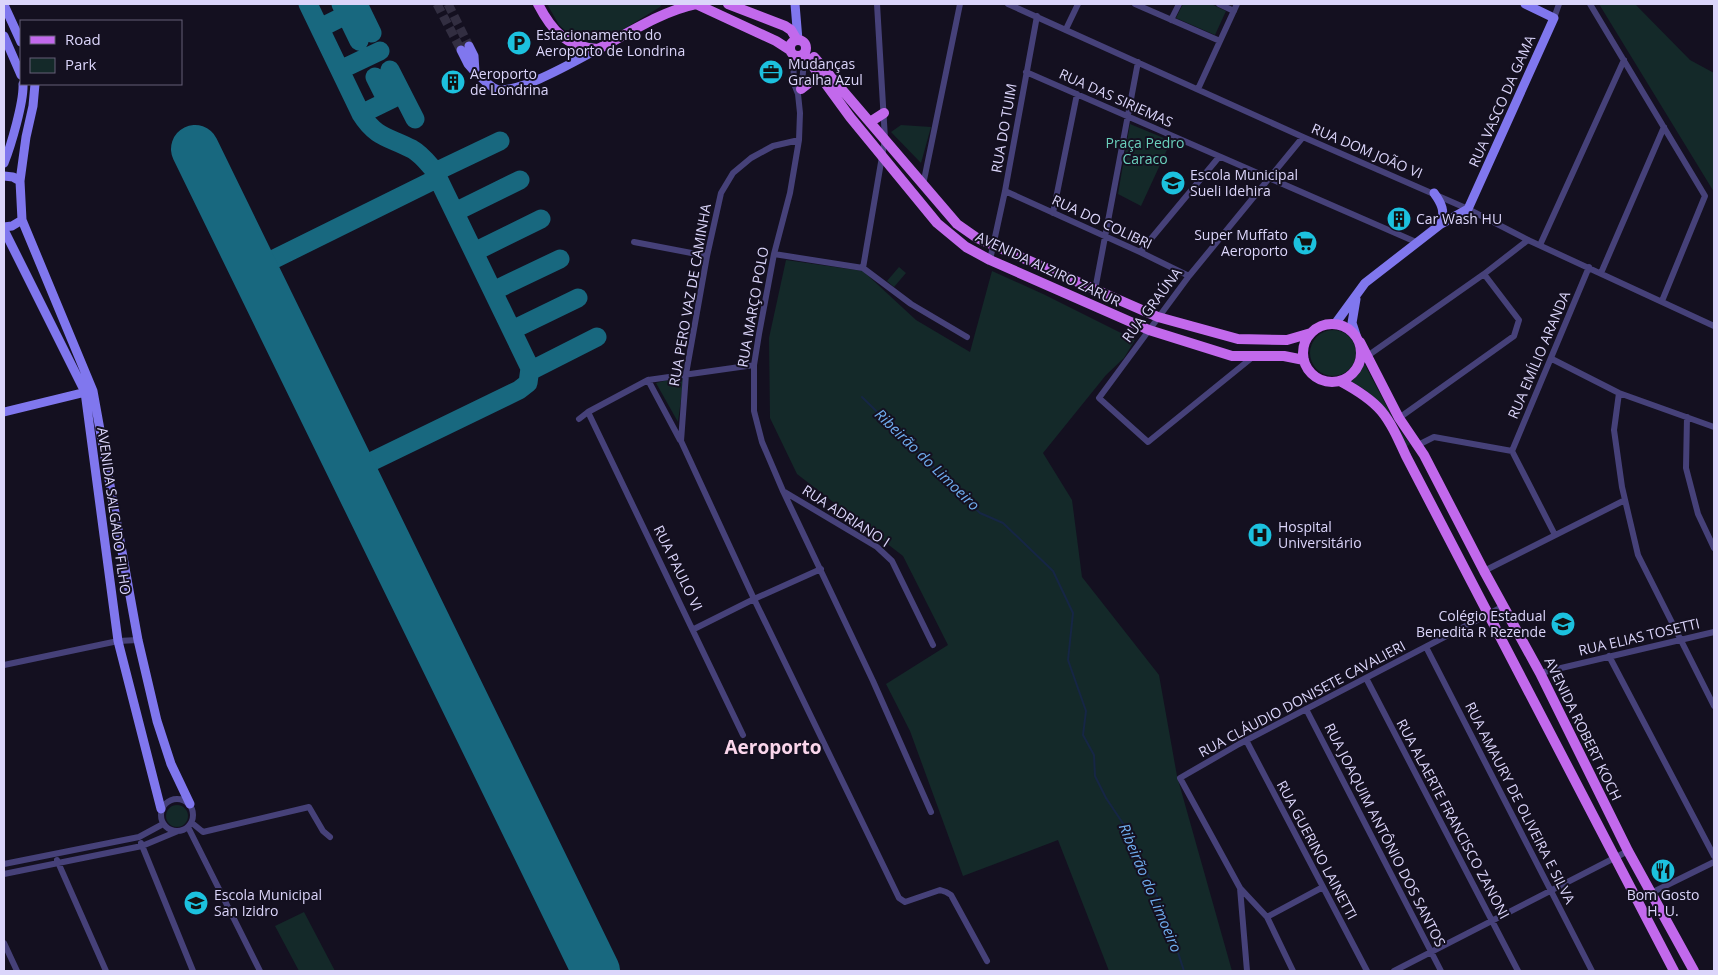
<svg xmlns="http://www.w3.org/2000/svg" width="1718" height="975" viewBox="0 0 1718 975" font-family="'Open Sans',sans-serif">
	<style>
		.green { fill: #142929 }
		.lines { fill: none; stroke-linecap: round; stroke-linejoin: round }
		.stream { stroke: #162645; stroke-width: 2 }
		.taxiway { stroke: #18687f; stroke-width: 19 }
		.runway { stroke: #18687f; stroke-width: 48 }
		.secondary-tunnel { stroke: #322e41; stroke-width: 9; stroke-dasharray: 9 4.5; stroke-linecap: butt }
		.street { stroke: #464179; stroke-width: 6 }
		.secondary { stroke: #8077ee; stroke-width: 9 }
		.primary { stroke: #c269ec; stroke-width: 10 }
		.labels { text-anchor: middle; stroke-width: 4; stroke-linejoin: round; paint-order: stroke }
		.poi-label { font-size: 14px; fill: #dbd5fa; stroke: #141020; text-anchor: start }
		.street-label { font-size: 14px; fill: #dbd5fa; stroke: #141020 }
		.park-label { font-size: 14px; fill: #6ad0bc; stroke: #141020 }
		.water-label { font-size: 15px; font-style: italic; fill: #6faced; stroke: #141020 }
		.district-label { font-size: 19px; font-weight: bold; fill: #fad6eb; stroke: #141020 }
	</style>
	<rect width="100%" height="100%" fill="#141020"/>
	<path class="green" d="M547,4H662L660,7L606,40L590,43L570,35L559,25Z
		M1183,4H1211L1226,11L1215,35L1176,18Z
		M1599,4H1635L1690,60L1714,73V192Z
		M1130,124L1171,141L1141,206L1118,194Z
		M901,125L931,127L921,163L891,132Z
		M786,260L863,271L916,320L970,352L992,271L1043,294L1135,340L1124,358L1106,375L1043,453L1072,500L1082,577L1159,675L1177,776L1232,971H1109L1058,840L963,876L910,731L886,684L948,645L903,556L797,474L770,418L769,338Z
		M899,267L906,273L894,287L887,281Z
		M1310 353a23 23 0 1 1 46 0a23 23 0 1 1-46 0Z
		M1364,363L1398,428L1410,444L1406,447C1392,420 1380,394 1351,382L1361,371Z
		M684,376L678,422L656,383Z
		M166 816a11 11 0 1 1 22 0a11 11 0 1 1-22 0Z
		M304,912L335,971H299L275,926Z"/>
	<g class="lines">
		<path class="stream" d="M862,397L980,513L1003,523L1053,571L1073,613L1068,660L1086,711L1083,735L1094,755L1095,776L1106,798L1132,837L1169,925L1184,971"/>
		<path class="taxiway" d="M308,4L361,114C376,138 389,137 412,149C421,154 427,162 434,170L530,368L528,383L519,390L352,471
			M341,4L359,41
			M358,4L372,33
			M320,28L360,8
			M340,70L380,51
			M390,70L415,119
			M375,77L387,101
			M361,114L402,94
			M435,172L500,141
			M455,212L520,180
			M474,252L541,219
			M254,269L438,178
			M493,291L560,259
			M512,330L578,298
			M530,371L597,337"/>
		<path class="runway" d="M195,149L596,971"/>
		<path class="secondary-tunnel" d="M437,4L461,50
			M448,4L469,46"/>
		<path class="street" d="M1008,4L1303,137L1468,209L1528,240L1714,326
			M1135,4L1220,41
			M1219,4L1234,11
			M1590,4L1705,196L1662,301
			M1554,18L1559,4
			M1171,20L1179,4
			M1066,29L1078,4
			M793,55L794,84L798,94L800,113L799,140L790,193L774,254L759,334L754,365V411L762,442L783,491L873,681L931,812
			M1026,72L1416,242
			M801,89L803,72L802,56
			M1198,89L1237,4
			M799,140L773,146L751,158L733,173L721,193L707,256L686,374L681,441L754,599L899,898L905,902L940,890L946,892L951,895L987,961
			M923,185L960,4
			M1005,191L1140,252L1189,276
			M1053,213L1077,94
			M634,242L707,256
			M1540,245L1624,60
			M1140,252L1219,157
			M774,254L863,268L911,304L967,337
			M990,260L1005,191L1037,16
			M863,268L885,139L877,4
			M1601,273L1664,127
			M1095,290L1138,62
			M1254,356L1148,442L1099,398L1189,276L1303,137
			M1366,357L1484,274L1528,240
			M1552,359L1619,393L1714,427
			M648,380L680,440
			M1619,393L1614,430L1622,487L1638,555L1714,706
			M588,412L743,735
			M1687,417L1686,468L1698,514L1714,548
			M1399,418L1514,336L1519,320L1484,274
			M579,419L588,412L648,380L754,365
			M1418,445L1434,437L1512,451
			M1512,451L1589,267
			M1512,451L1555,535
			M783,491L877,547L892,561L933,645
			M1484,571L1625,500
			M694,629L754,599L821,569
			M1426,647L1592,971
			M1609,656L1714,856
			M4,665L118,641L138,640
			M1540,673L1714,632
			M1366,678L1518,971
			M1306,709L1441,971
			M1246,740L1367,971
			M161 815a16 16 0 1 1 32 0a16 16 0 1 1-32 0Z
			M192,823L203,832L309,807L323,831L330,837
			M188,827L260,971
			M141,843L193,971
			M57,860L106,971
			M4,864L139,837L163,824
			M4,874L142,846L178,831
			M1240,888L1267,917L1293,971
			M1651,893L1714,862
			M1267,917L1323,887
			M4,943L17,971
			M1247,971L1240,888L1180,778L1239,744L1504,606
			M1394,971L1628,851"/>
		<path class="secondary" d="M795,4L798,40
			M4,5L21,42
			M4,36L21,75
			M469,46L474,56L475,72C481,77 489,86 496,89C518,95 577,60 598,49
			M461,50L468,64L475,72
			M35,84L33,106L26,137L20,181L22,220L93,391L138,640L157,721L171,764L190,804
			M4,163C11,146 24,101 23,84
			M4,176L13,177L20,181
			M1434,193C1442,204 1445,211 1441,224
			M4,227L12,226L22,220
			M4,230L85,392L118,641L161,809
			M1335,324L1365,283L1441,224L1468,209L1554,18L1525,4
			M1356,335L1352,323L1356,299
			M4,412L90,391"/>
		<path class="primary" d="M538,4C552,31 566,47 598,49C629,33 662,11 696,4L776,41L790,50
			M728,4L785,26L791,30L797,40
			M790 48a8 8 0 1 1 16 0a8 8 0 1 1-16 0Z
			M804,54L850,117L937,223L966,247L990,260L1149,330L1232,356H1284L1304,360
			M814,57L957,224L977,238L1158,317L1238,339L1287,340L1311,333
			M801,89L810,82L821,78
			M870,122L884,113
			M1303 353a29 29 0 1 1 58 0a29 29 0 1 1-58 0Z
			M1360,342L1399,418L1424,455L1484,571L1540,673L1628,851L1694,971
			M1340,381C1381,403 1387,414 1406,456L1674,971"/>
	</g>
	<defs>
		<symbol id="parking-disc" viewBox="-11 -11 22 22"><circle r="9.5" fill="#1cc1de" stroke="#141020"/><path d="M-3.5-5.5H1a3.5 3.5 0 0 1 0 7H-1V5.5H-3.5ZM-1-3.4V-.6H.8a1.4 1.4 0 0 0 0-2.8Z" fill="#111"/></symbol>
		<symbol id="office-disc" viewBox="-11 -11 22 22"><circle r="9.5" fill="#1cc1de" stroke="#141020"/><path d="M-6-3h4V-5.5h4V-3h4V5H-6ZM-1-4.5V-3h2v-1.5ZM-6 0V1H6V0Z" fill="#111"/></symbol>
		<symbol id="building-disc" viewBox="-11 -11 22 22"><circle r="9.5" fill="#1cc1de" stroke="#141020"/><path d="M-4-6H4V6H1V3H-1V6H-4ZM-2.5-4.3h1.7v1.8h-1.7ZM.8-4.3h1.7v1.8H.8ZM-2.5-1h1.7V.8h-1.7ZM.8-1h1.7V.8H.8Z" fill="#111"/></symbol>
		<symbol id="school-disc" viewBox="-11 -11 22 22"><circle r="9.5" fill="#1cc1de" stroke="#141020"/><path d="M0-5L7-2L0 1L-7-2ZM-4 1L0 2.5L4 1V4Q0 6-4 4Z" fill="#111"/></symbol>
		<symbol id="supermarket-disc" viewBox="-11 -11 22 22"><circle r="9.5" fill="#1cc1de" stroke="#141020"/><path d="M-6-5.5h2.5l.6 2H6L4.5 2H-2.5L-4.4-4H-6ZM-1.5 3.2a1.3 1.3 0 1 0 .1 0ZM3 3.2a1.3 1.3 0 1 0 .1 0Z" fill="#111"/></symbol>
		<symbol id="hospital-disc" viewBox="-11 -11 22 22"><circle r="9.5" fill="#1cc1de" stroke="#141020"/><path d="M-5-5h3v3.5h4V-5h3V5h-3V1.5h-4V5h-3Z" fill="#111"/></symbol>
		<symbol id="restaurant-disc" viewBox="-11 -11 22 22"><circle r="9.5" fill="#1cc1de" stroke="#141020"/><path d="M-5-6h1v4h1v-4h1v4h1v-4h1v5L-1.5 .5V6h-2V.5L-5-1ZM5-6V6H3V1.5H1.5Q1.5-4 5-6Z" fill="#111"/></symbol>
	</defs>
	<g fill-rule="evenodd">
		<use href="#parking-disc" x="505" y="29" width="28" height="28"/>
		<use href="#office-disc" x="757" y="58" width="28" height="28"/>
		<use href="#building-disc" x="439" y="68" width="28" height="28"/>
		<use href="#school-disc" x="1159" y="169" width="28" height="28"/>
		<use href="#building-disc" x="1385" y="205" width="28" height="28"/>
		<use href="#supermarket-disc" x="1291" y="229" width="28" height="28"/>
		<use href="#hospital-disc" x="1246" y="521" width="28" height="28"/>
		<use href="#school-disc" x="1549" y="610" width="28" height="28"/>
		<use href="#restaurant-disc" x="1649" y="857" width="28" height="28"/>
		<use href="#school-disc" x="182" y="889" width="28" height="28"/>
	</g>
	<g class="labels">
		<g class="poi-label">
			<text x="536" y="40">Estacionamento do<tspan x="536" dy="16">Aeroporto de Londrina</tspan></text>
			<text x="788" y="69">Mudanças<tspan x="788" dy="16">Gralha Azul</tspan></text>
			<text x="470" y="79">Aeroporto<tspan x="470" dy="16">de Londrina</tspan></text>
			<text x="1190" y="180">Escola Municipal<tspan x="1190" dy="16">Sueli Idehira</tspan></text>
			<text x="1416" y="224">Car Wash HU</text>
			<text x="1288" y="240" text-anchor="end">Super Muffato<tspan x="1288" dy="16">Aeroporto</tspan></text>
			<text x="1278" y="532">Hospital<tspan x="1278" dy="16">Universitário</tspan></text>
			<text x="1546" y="621" text-anchor="end">Colégio Estadual<tspan x="1546" dy="16">Benedita R Rezende</tspan></text>
			<text x="214" y="900">Escola Municipal<tspan x="214" dy="16">San Izidro</tspan></text>
			<text x="1663" y="900" text-anchor="middle">Bom Gosto<tspan x="1663" dy="16">H. U.</tspan></text>
		</g>
		<g class="street-label">
			<text transform="translate(1116 98) rotate(24)" y="5">RUA DAS SIRIEMAS</text>
			<text transform="translate(1502 101) rotate(-66)" y="5">RUA VASCO DA GAMA</text>
			<text transform="translate(1004 128) rotate(-80)" y="5">RUA DO TUIM</text>
			<text transform="translate(1367 151) rotate(23)" y="5">RUA DOM JOÃO VI</text>
			<text transform="translate(1102 222) rotate(25)" y="5">RUA DO COLIBRI</text>
			<text transform="translate(1048 269) rotate(25)" y="5">AVENIDA ALZIRO ZARUR</text>
			<text transform="translate(690 295) rotate(-80)" y="5">RUA PERO VAZ DE CAMINHA</text>
			<text transform="translate(1152 305) rotate(-53)" y="5">RUA GRAÚNA</text>
			<text transform="translate(753 307) rotate(-80)" y="5">RUA MARÇO POLO</text>
			<text transform="translate(1539 355) rotate(-67)" y="5">RUA EMÍLIO ARANDA</text>
			<text transform="translate(114 511) rotate(82)" y="5">AVENIDA SALGADO FILHO</text>
			<text transform="translate(846 516) rotate(33)" y="5">RUA ADRIANO I</text>
			<text transform="translate(678 568) rotate(64)" y="5">RUA PAULO VI</text>
			<text transform="translate(1639 637) rotate(-13)" y="5">RUA ELIAS TOSETTI</text>
			<text transform="translate(1302 699) rotate(-28)" y="5">RUA CLÁUDIO DONISETE CAVALIERI</text>
			<text transform="translate(1583 729) rotate(64)" y="5">AVENIDA ROBERT KOCH</text>
			<text transform="translate(1520 803) rotate(63)" y="5">RUA AMAURY DE OLIVEIRA E SILVA</text>
			<text transform="translate(1453 819) rotate(62)" y="5">RUA ALAERTE FRANCISCO ZANONI</text>
			<text transform="translate(1385 835) rotate(63)" y="5">RUA JOAQUIM ANTÔNIO DOS SANTOS</text>
			<text transform="translate(1317 850) rotate(62)" y="5">RUA GUERINO LAINETTI</text>
		</g>
		<g class="park-label">
			<text x="1145" y="148">Praça Pedro<tspan x="1145" dy="16">Caraco</tspan></text>
		</g>
		<g class="water-label">
			<text transform="translate(927 460) rotate(44)" y="5">Ribeirão do Limoeiro</text>
			<text transform="translate(1150 888) rotate(67)" y="5">Ribeirão do Limoeiro</text>
		</g>
		<g class="district-label">
			<text x="773" y="754">Aeroporto</text>
		</g>
	</g>
	<rect width="1718" height="975" fill="none" stroke="#dbd5fa" stroke-width="10"/>
	<rect x="20" y="20" width="162" height="65" fill="#141020" stroke="#645f77"/>
	<rect x="30" y="36" width="25" height="8" fill="#c269ec" stroke="#645f77"/>
	<text x="65" y="45" font-size="15" fill="#dbd5fa">Road</text>
	<rect x="30" y="58" width="25" height="15" fill="#142929" stroke="#645f77"/>
	<text x="65" y="70" font-size="15" fill="#dbd5fa">Park</text>
</svg>
